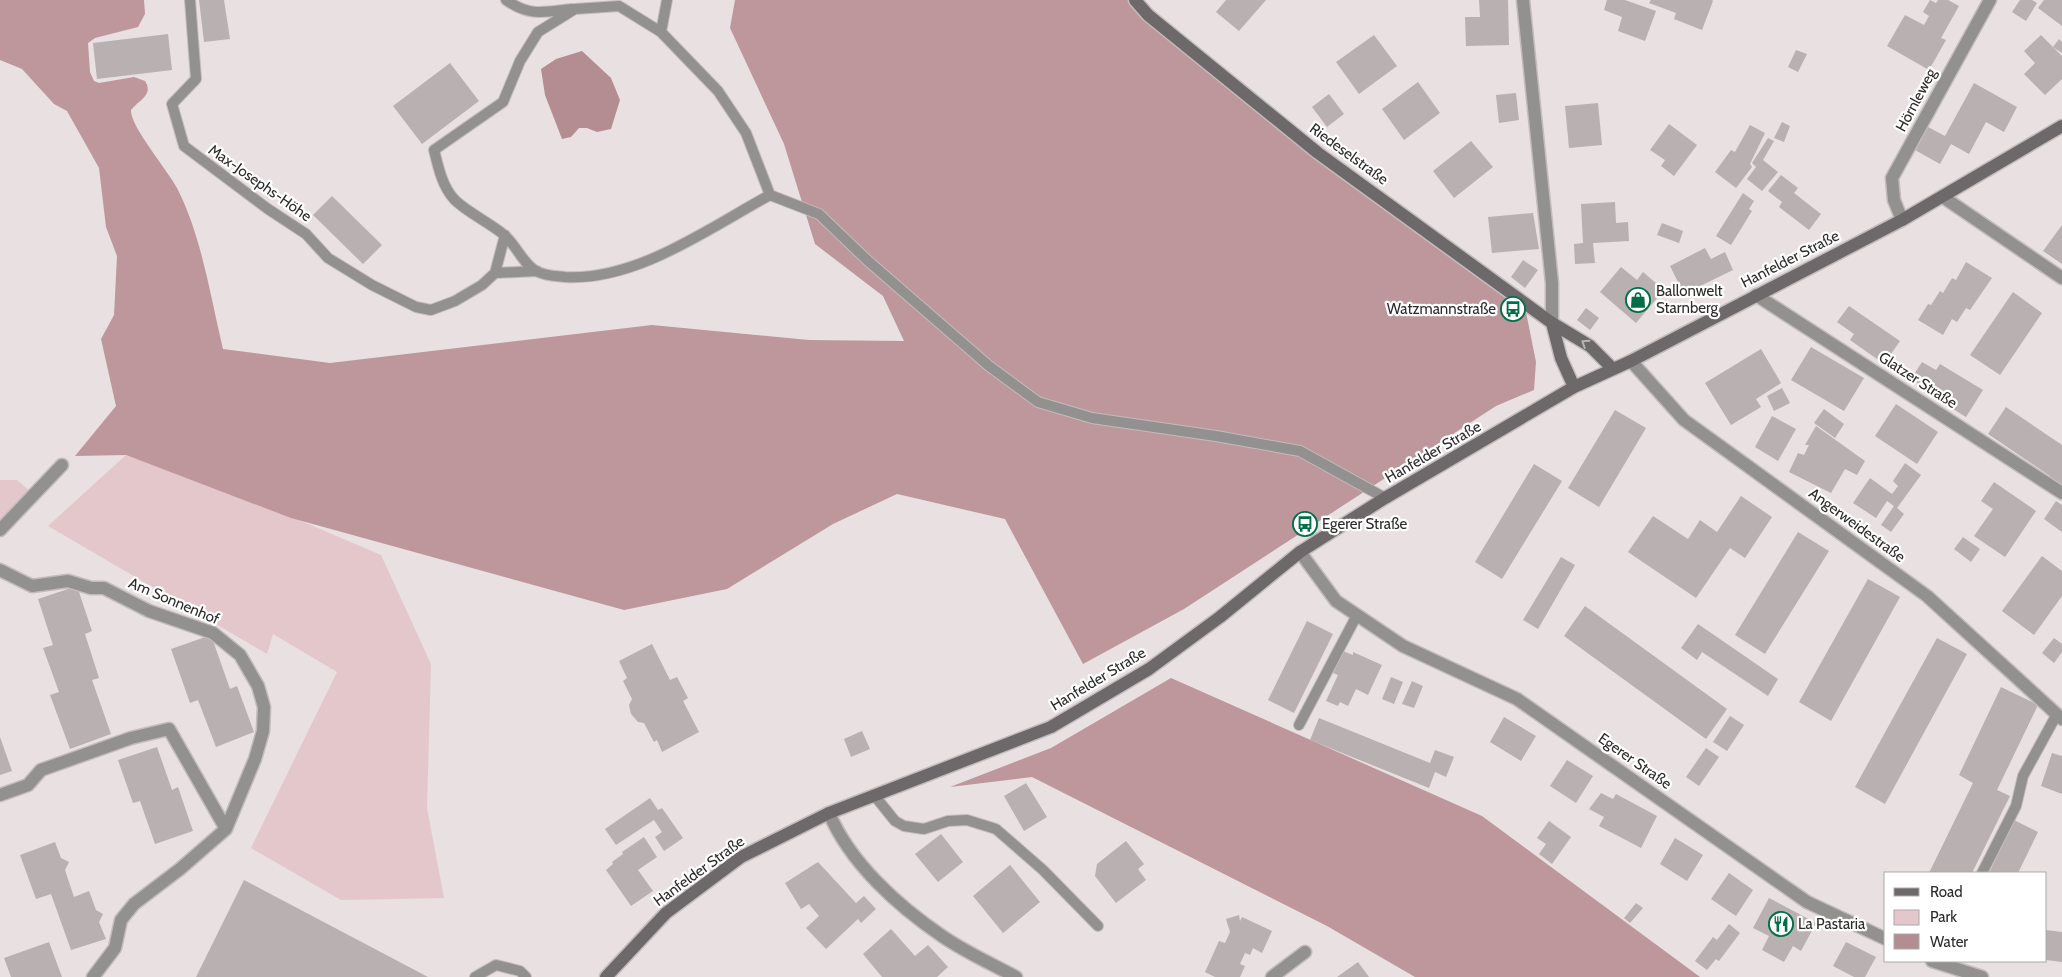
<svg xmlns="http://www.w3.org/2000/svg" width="2062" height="977" viewBox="0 0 2062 977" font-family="Cabin,sans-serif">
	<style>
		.green { fill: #e4c7ca }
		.forest { fill: #be979c }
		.water { fill: #b38d91 }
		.building { fill: #b8b0b1 }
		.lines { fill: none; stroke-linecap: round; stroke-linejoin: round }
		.lane-casing { stroke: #c3bcbc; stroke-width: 12 }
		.street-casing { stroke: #c3bcbc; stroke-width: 15 }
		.secondary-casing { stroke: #c3bcbc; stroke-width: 15 }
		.lane { stroke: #939090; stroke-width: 10 }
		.street { stroke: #939090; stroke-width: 12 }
		.secondary { stroke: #6d6869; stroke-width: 12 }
		.oneway { stroke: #b6b4b4 }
		.labels { text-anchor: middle; stroke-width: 4.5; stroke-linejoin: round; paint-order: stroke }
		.street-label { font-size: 15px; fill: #2d2a2a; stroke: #fff }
		.poi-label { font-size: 15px; fill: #2d2a2a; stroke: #fff; text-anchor: start }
	</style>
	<rect width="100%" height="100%" fill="#e8e0e1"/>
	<path class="green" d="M126,455L299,520L381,555L431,664L427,808L444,898L341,900L251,848L337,672L273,634L267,654L48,526Z
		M0,480H17L31,492L0,520Z"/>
	<path class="forest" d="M0,0H144L145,14L138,27L95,38L88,43L90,72L94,81L99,83L134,77L145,81C154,95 139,100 131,110C130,126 167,169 177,188C202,237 210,295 223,349L330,363L652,325L809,340L904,341L883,296L815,244L784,144L730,28L735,0H1142L1318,153L1524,302L1536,362L1534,390L1496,406L1184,609L1083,664L1005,519L897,494L833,524L727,589L624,610L291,518L126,455L75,456L116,406L101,339L114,315L117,256L106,227L99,168L67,111L54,104L22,69L0,60Z
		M1171,678L1482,816L1700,977H1415L1327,926L1032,777L950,787L1051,748Z"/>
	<path class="water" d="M582,51L611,78L620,100L611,129L597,132L587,128H579L571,137L562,139L545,95L541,69L556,59Z"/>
	<path class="building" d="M199,0H224L230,39L204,42Z
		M1226,0H1266L1239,31L1216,12Z
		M1479,0H1508L1509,45L1466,46L1465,17H1480Z
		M1607,0H1625L1656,11L1645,41L1618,31L1622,17L1604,10Z
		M1651,0H1712L1713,1L1702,30L1674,19L1676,13L1649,3Z
		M1930,0L1936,3L1938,0H1948L1959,6L1941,38L1946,40L1929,70L1887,46L1905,15L1924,25L1929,16L1923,12Z
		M2020,0H2032L2037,3L2026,21L2012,12Z
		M2044,0H2062V26L2038,8Z
		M168,34L172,70L97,79L93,43Z
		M1374,35L1397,66L1359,94L1336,62Z
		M2041,35L2053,47L2059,39L2062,42V53L2053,47L2062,56V79L2045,95L2024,74L2035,63L2024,51Z
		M1796,50L1807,54L1798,72L1788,67Z
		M450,63L479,101L422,144L393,106Z
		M1418,82L1440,113L1404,140L1382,109Z
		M1974,83L2017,107L2004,132L1986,122L1969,154L1951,144L1940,164L1915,150L1928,127L1945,136Z
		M1516,93L1519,120L1499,123L1496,95Z
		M1329,94L1344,114L1327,127L1312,107Z
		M1598,103L1602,145L1569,148L1565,106Z
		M1782,122L1790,126L1784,142L1774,138Z
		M1669,124L1697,145L1674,176L1661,166L1665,160L1650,150Z
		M1750,125L1765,133L1750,164L1752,167L1736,188L1715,172L1731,150L1735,152Z
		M1768,138L1774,141L1763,160L1778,172L1762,191L1747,179L1756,167L1752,163Z
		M1471,141L1493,167L1454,198L1433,171Z
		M1781,175L1798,188L1794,193L1821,214L1809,230L1779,207L1782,202L1768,191Z
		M1743,193L1754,201L1749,209L1752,211L1731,245L1716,236Z
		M332,196L382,245L363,264L313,215Z
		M1615,202L1616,223L1628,222L1629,241L1593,243L1595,263L1575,264L1574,244L1583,243L1581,204Z
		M1533,213L1539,249L1492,253L1488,217Z
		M1662,223L1683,231L1679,243L1657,235Z
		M2062,225V264L2043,251Z
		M1705,248L1711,259L1725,252L1733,270L1684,294L1670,266Z
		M1523,260L1538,270L1525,288L1511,277Z
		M1966,262L1992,278L1970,310L1966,308L1957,322L1952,319L1943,335L1918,320L1928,304L1931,305L1940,291L1943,293L1952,278L1956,280Z
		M1621,267L1637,280L1643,272L1664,290L1636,323L1600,292Z
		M2013,292L2042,313L2000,375L1970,355Z
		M1849,306L1900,341L1884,364L1850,340L1854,334L1837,322Z
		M1586,308L1599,318L1590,330L1577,320Z
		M1811,347L1864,378L1844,411L1791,380Z
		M1761,349L1781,383L1756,399L1761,407L1731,425L1705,383Z
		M1922,362L1936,370L1940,364L1983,390L1966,417L1924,391L1925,388L1911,379Z
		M1782,388L1790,403L1774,411L1767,396Z
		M1896,404L1938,432L1917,464L1875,436Z
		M2006,407L2062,445V490L2047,481L2050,476L1988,434Z
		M1824,409L1844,424L1835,438L1814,423Z
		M1615,410L1646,428L1599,507L1568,488Z
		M1772,416L1796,429L1778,461L1755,447Z
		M1816,426L1865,461L1857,475L1845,469L1831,493L1789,472L1798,453L1804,455L1809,445H1805Z
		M1905,463L1921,475L1897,508L1904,514L1891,532L1881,525L1894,506L1887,501L1876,518L1853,503L1870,478L1892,494L1898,486L1893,481Z
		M1534,464L1562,481L1502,579L1475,562Z
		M1994,482L2036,511L2005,557L1974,536L1993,509L1981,501Z
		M1741,496L1772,517L1745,558L1730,548L1696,598L1628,552L1653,516L1688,539L1700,520L1717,532Z
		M2056,501L2062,505V532L2044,519Z
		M1798,532L1829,551L1765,654L1735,635Z
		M1963,537L1980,549L1971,562L1954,549Z
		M2042,556L2062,571V596L2034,635L2002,611Z
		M1561,557L1575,565L1538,629L1523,620Z
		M1868,579L1900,597L1831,721L1799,702Z
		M77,586L92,631L85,634L99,678L92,680L111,734L70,749L50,695L59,692L43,648L53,645L38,599Z
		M1585,606L1727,709L1706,739L1564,636Z
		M1307,621L1333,634L1294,713L1268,700Z
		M1698,624L1778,679L1768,696L1702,652L1697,660L1681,648Z
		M211,635L230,689L237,686L254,732L216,747L198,700L190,703L171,649Z
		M1937,638L1967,654L1885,804L1855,787Z
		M2054,638L2062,644V652L2054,663L2042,653Z
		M652,644L670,680L677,677L688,698L683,701L699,732L662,752L657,740L654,742L644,723L638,722L631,714L629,705L632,699L623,681L627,678L619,661Z
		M1343,651L1353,655V652L1382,665L1368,695L1356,689L1348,706L1340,702L1338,706L1326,701L1338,675L1333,673Z
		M1391,677L1403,682L1394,704L1382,699Z
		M1412,681L1423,686L1414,708L1402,704Z
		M2001,687L2038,705L1997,790L2010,796L1972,873H1929L1973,783L1959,775Z
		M1730,716L1744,725L1727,751L1713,742Z
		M1504,717L1536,736L1521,761L1490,742Z
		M1319,718L1430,763L1435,750L1454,757L1446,777L1435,772L1429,788L1310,740Z
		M862,731L870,749L851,757L844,739Z
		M0,737L12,771L0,775Z
		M157,747L172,790L178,787L193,831L155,844L140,801L133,803L118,760Z
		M1706,748L1719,757L1699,786L1686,777Z
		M2052,753L2062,756V794L2041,786Z
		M1567,760L1593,776L1576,803L1550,786Z
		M1026,783L1047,817L1024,831L1004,796Z
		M1601,793L1613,799L1616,794L1657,816L1641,848L1599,826L1604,817L1589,809Z
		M650,798L658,810L662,808L683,838L664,851L655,837L662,832L654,820L616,845L605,829Z
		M2014,820L2038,832L2018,873H1989Z
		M1549,821L1571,837L1552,864L1539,854L1546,844L1537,838Z
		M941,834L963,862L938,882L915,854Z
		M644,837L657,857L638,870L653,891L631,906L606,870L613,864L612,862L623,854L622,852Z
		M1675,838L1703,855L1687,881L1660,864Z
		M1126,841L1144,864L1138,869L1146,880L1116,903L1095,876L1097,864Z
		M55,842L61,858L69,862L65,870L74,897L89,891L96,910L103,914L99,922L106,939L71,950L51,894L36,899L20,855Z
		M818,862L856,903L864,896L876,909L861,923L858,919L826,949L806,928L819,916L809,904L801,909L785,883Z
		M1010,865L1040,902L1003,933L973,896Z
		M1729,873L1753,890L1736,916L1711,899Z
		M244,880L428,977H196Z
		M1769,898L1816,923L1801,951L1793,946L1784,962L1762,950L1769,936L1753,928Z
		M1636,903L1643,908L1630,923L1624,918Z
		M1239,915L1240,921L1242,917L1272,931L1262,953L1253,948L1250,955L1245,953L1240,964L1245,966L1240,977H1215L1205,972L1219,941L1225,943L1230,932L1226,919Z
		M1729,924L1740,933L1719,961L1716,959L1707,970L1695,961L1713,937L1717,940Z
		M891,929L915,956L928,945L948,967L937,977H882L863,954Z
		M2046,930L2062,932V962L2046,960Z
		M49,942L62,977H11L4,958Z
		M1846,942L1876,957L1865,977H1854L1833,966Z
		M1358,962L1369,977H1337Z"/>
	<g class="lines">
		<defs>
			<path id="lane" d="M190,0L196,79L172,104L184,146L268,209L306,234L328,258L372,285L416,307L431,310L455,301L482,285L495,273L505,235
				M506,0C530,17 544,12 572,9
				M661,32L667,0
				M770,195L746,133L718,91L661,32L619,6L575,9L538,32L520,61L503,102L434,150C438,166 442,186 454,199C465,211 490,223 503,234C516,244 522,263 536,271C545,276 555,276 565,277C637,281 709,228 770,195L819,214L867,260L989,366L1038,402L1092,418L1216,436L1300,451L1385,498
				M495,273L537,271
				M1299,725L1357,615
				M874,795L895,821L904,826L924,829L948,821L967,820L996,829L1043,870L1098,926
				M1982,873L2016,806L2023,776L2057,714
				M475,977L496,965L520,971L526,977"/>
			<path id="street" d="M1523,0L1552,283V323
				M1943,197L2062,278
				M1902,220L1894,200L1892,178L1990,0
				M1756,295L2062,493
				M1631,361L1684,420L1927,596L2062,719
				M0,530L62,465
				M1300,552L1336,601L1403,646L1517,699L1807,902L1886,939
				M0,570L32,586L68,581L91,588H104L149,611L213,633L240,655L258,686L264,707L263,731L255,759L226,829L180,869L134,904L121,920L115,948L93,977
				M0,795L28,785L41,770L131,738L169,729L226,829
				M829,813C850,863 898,906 942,936C965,952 992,964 1016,977
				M1932,961L1982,977
				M1272,977L1305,952"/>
			<path id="secondary" d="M1135,0L1148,15L1318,153L1552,323L1590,346L1613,369
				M1552,323L1561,358L1574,387
				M606,977L666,913L741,857L829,813L1051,727L1149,669L1220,617L1300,552L1385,498L1574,387L1631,361L1902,220L2062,126"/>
		</defs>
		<use href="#lane" class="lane-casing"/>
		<use href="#street" class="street-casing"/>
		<use href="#secondary" class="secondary-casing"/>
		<use href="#lane" class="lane"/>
		<use href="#street" class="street"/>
		<use href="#secondary" class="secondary"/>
	</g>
	<defs><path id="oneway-chevron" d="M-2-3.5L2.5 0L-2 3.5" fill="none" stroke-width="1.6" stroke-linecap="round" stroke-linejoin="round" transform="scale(1.25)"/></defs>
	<use class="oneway" href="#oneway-chevron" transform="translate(1585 343) rotate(-147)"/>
	<defs>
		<symbol id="shop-ring" viewBox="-11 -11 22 22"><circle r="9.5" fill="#fff" stroke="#006f48" stroke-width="1.5"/><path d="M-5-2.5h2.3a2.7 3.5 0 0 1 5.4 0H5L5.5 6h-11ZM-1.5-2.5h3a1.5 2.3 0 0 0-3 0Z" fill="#006f48"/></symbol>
		<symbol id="bus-ring" viewBox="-11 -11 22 22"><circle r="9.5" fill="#fff" stroke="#006f48" stroke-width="1.5"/><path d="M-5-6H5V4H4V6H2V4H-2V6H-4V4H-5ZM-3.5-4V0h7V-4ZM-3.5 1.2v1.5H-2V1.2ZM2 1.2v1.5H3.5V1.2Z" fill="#006f48"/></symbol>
		<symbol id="restaurant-ring" viewBox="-11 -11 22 22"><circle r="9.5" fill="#fff" stroke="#006f48" stroke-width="1.5"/><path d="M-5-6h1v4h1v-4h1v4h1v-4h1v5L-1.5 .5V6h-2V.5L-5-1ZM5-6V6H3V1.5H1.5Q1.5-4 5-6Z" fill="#006f48"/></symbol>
	</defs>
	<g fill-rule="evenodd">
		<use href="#shop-ring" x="1624" y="286" width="28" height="28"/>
		<use href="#bus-ring" x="1499" y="295" width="28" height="28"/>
		<use href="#bus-ring" x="1291" y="510" width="28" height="28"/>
		<use href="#restaurant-ring" x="1767" y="910" width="28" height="28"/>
	</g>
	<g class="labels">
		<g class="street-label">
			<text transform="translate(1916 100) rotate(-62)" y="5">Hörnleweg</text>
			<text transform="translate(1349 154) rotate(36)" y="5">Riedeselstraße</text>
			<text transform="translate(260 183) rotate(35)" y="5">Max-Josephs-Höhe</text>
			<text transform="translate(1790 259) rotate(-27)" y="5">Hanfelder Straße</text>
			<text transform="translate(1918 380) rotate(33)" y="5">Glatzer Straße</text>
			<text transform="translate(1433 452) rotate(-30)" y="5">Hanfelder Straße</text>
			<text transform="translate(1857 525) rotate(36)" y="5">Angerweidestraße</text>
			<text transform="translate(174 601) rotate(23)" y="5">Am Sonnenhof</text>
			<text transform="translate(1098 679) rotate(-31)" y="5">Hanfelder Straße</text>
			<text transform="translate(1635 761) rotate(35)" y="5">Egerer Straße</text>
			<text transform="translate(699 871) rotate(-36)" y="5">Hanfelder Straße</text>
		</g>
		<g class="poi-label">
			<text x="1656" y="296">Ballonwelt<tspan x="1656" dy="17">Starnberg</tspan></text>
			<text x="1496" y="314" text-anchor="end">Watzmannstraße</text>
			<text x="1322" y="529">Egerer Straße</text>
			<text x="1798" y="929">La Pastaria</text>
		</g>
	</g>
	<rect x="1884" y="872" width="162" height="90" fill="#ffffff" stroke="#abaaaa"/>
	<rect x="1894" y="888" width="25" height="8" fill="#6d6869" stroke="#abaaaa"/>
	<text x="1930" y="897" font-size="15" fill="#2d2a2a">Road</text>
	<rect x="1894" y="910" width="25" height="15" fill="#e4c7ca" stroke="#abaaaa"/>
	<text x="1930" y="922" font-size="15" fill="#2d2a2a">Park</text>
	<rect x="1894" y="934" width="25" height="15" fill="#b38d91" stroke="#abaaaa"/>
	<text x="1930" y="947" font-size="15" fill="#2d2a2a">Water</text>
</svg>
